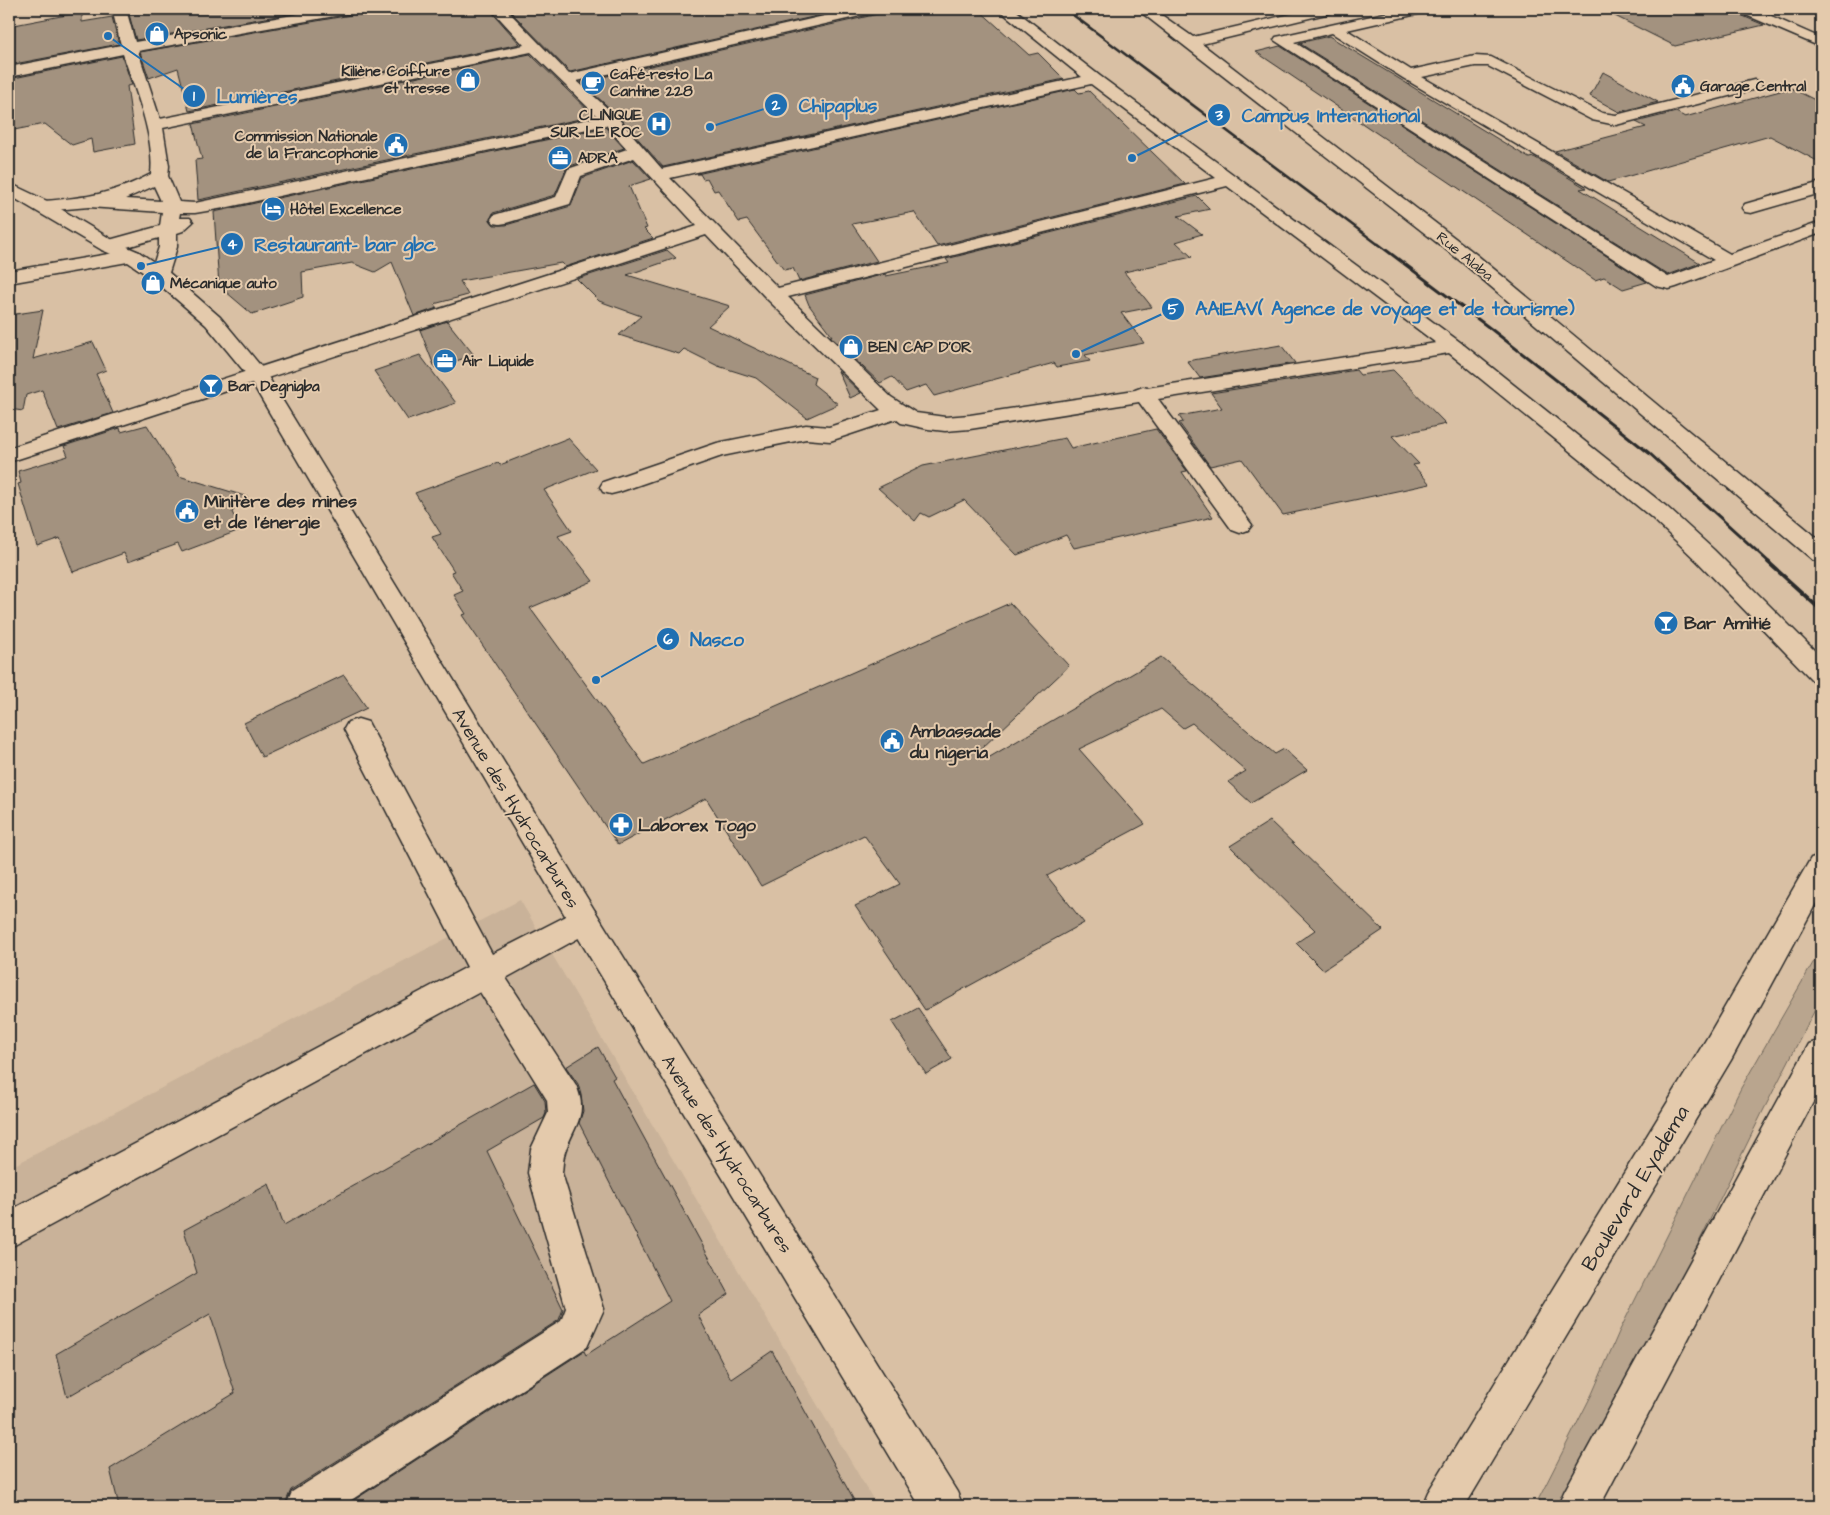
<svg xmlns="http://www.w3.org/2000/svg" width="1830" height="1515" viewBox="0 0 1830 1515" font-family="'Architects Daughter',sans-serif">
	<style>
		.built { fill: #c9b299 }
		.green { fill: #b9a58e; stroke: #72685c }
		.building { fill: #a3927f; stroke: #2b2b2b }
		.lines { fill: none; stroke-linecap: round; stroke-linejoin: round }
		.minor-casing { stroke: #2b2b2b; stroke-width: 3 }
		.major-casing { stroke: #2b2b2b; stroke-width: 3 }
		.highway-casing { stroke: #2b2b2b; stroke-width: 3 }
		.minor { fill: #e4caac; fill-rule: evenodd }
		.major { fill: #e4caac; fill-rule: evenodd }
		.highway { fill: #e4caac; fill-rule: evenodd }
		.rail-far2 { stroke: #2b2b2b; stroke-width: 2.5 }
		.rail-far1 { stroke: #2b2b2b; stroke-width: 3 }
		.rail { stroke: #2b2b2b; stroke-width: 4 }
		.labels { text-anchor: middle; stroke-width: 4; stroke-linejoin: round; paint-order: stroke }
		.far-poi-label { font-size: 15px; font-weight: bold; fill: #2b2b2b; stroke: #e4caac; text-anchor: start }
		.far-street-label { font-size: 15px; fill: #2b2b2b; stroke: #e4caac }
		.poi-label { font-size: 18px; font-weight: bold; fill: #2b2b2b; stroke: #e4caac; text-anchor: start }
		.street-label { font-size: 18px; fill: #2b2b2b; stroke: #e4caac }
		.near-street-label { font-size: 21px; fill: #2b2b2b; stroke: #e4caac }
		.leader { fill: none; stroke: #1f6fb2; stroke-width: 2 }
		.callout-dot { fill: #1f6fb2; stroke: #e4caac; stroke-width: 2 }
		.mark-label { font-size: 15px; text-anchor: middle; font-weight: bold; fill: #fff }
		.callout-label { font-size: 19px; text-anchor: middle; font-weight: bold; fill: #1f6fb2; stroke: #e4caac; stroke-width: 4; stroke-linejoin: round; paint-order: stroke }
	</style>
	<rect width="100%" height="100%" fill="#d9c0a4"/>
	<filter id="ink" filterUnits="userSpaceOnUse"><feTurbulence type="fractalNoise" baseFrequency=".02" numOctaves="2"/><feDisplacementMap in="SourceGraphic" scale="10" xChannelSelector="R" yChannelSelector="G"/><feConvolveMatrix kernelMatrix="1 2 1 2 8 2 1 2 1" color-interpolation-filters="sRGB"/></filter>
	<g filter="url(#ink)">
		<path class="built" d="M520,900L877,1506H9V1168Z"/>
		<path class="green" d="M1821,949V998L1763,1111L1616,1412L1562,1506H1535L1592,1394L1619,1332L1741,1088Z"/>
		<path class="building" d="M156,9H318L136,40L129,14Z
			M360,9H489L520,44L189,111L178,68L149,78L140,52L351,15L358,13Z
			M508,9H848L570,72Z
			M882,9H978L1029,55L1038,53L1064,79L663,167L617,115L581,82L878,14Z
			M1601,9H1735L1738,14L1764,25L1675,46Z
			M82,12V22L112,17L119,44L9,65V26Z
			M1329,36L1529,158L1534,157L1586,188L1580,189L1700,263L1668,275L1299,43Z
			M1280,46L1647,282L1623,289L1604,277L1595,280L1256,52Z
			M530,54L594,116L198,200L195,160L202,159L193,124Z
			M122,56L132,85L127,86L135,144L93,152L91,139L72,145L45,124L9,131V79Z
			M1603,72L1658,102L1619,112L1590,96Z
			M1791,88L1821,103V163L1770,136L1608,182L1555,151L1646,127L1636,122L1676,112L1685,117Z
			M1075,89L1079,93L1089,91L1185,184L937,246L914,212L852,224L877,261L799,281L793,268L784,270L747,220L739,222L718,190L714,191L707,178L703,179L700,174H697Z
			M605,127L624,148L567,167L555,195L493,213L490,220L494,225H506L571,206L582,178L633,160L651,179L629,186L647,228L644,229L653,238L565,267L561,263L460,281L468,295L434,304L437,308L414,316L392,262L375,272L352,263L302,272L303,297L252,314L219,286L214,212Z
			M1197,196L1210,209L1178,216L1202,234L1176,242L1192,257L1124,272L1152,307L1121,313L1144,343L1085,355L1090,361L1057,367L1054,363L934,396L926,385L906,392L892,377L880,383L830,336H832L809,305L805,295L885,274L886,276L949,263L946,259Z
			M667,250L676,258L627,275L730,306L708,326L815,377L813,384L838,404L807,418L756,378L718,366L684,349L679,354L619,335L641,316L599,301L577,279Z
			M43,310L33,359L93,342L106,370L96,374L113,413L58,430L42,390L26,395L23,411L9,409V315Z
			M447,321L474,355L435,368L420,330Z
			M1281,345L1295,363L1200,378L1187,361Z
			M420,355L456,403L408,420L374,371Z
			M1356,370L1360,375L1393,370L1446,424L1392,436L1419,464L1413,465L1430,484L1283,515L1242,459L1210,466L1179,423L1183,422L1179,416L1222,408L1211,393Z
			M838,371L861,393L850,398Z
			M147,425L179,476L248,497L232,512L240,530L182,552L178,544L128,562L124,553L73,572L60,538L37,546L18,484L21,483L18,471L68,456L64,446L120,428L121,432Z
			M1156,429L1187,471L1182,472L1213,517L1074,548L1066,535L1017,555L964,500L929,517L921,513L915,521L878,488L923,466L1065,438L1071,448Z
			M568,438L596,469L544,490L572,531L558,536L593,581L530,608L644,764L1010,603L1069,666L981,749L988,758L1161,657L1275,754L1284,749L1307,770L1251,803L1228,782L1246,771L1192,723L1183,728L1161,709L1079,749L1145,824L1047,876L1084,923L925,1010L855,906L900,884L864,835L761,886L706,798L618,845L462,615L466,614L454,595L463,591L451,572L454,571L432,537L441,534L415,493L498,463L500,465Z
			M344,675L367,708L262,757L244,723Z
			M1270,821L1383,930L1323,970L1296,943L1315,930L1230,846Z
			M918,1008L952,1059L926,1074L892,1022Z
			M598,1047L615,1077L612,1079L729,1294L698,1315L731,1379L772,1351L857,1506H345L584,1351L586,1355L670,1301L579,1123L583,1111L581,1095L578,1084L566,1067Z
			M534,1083L545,1101L546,1113L544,1118L487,1151L563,1309L559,1320L291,1490L284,1506H119L110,1469L235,1393L210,1314L67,1397L56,1354L197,1273L184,1230L269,1184L284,1225Z"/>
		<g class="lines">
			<defs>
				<path id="minor" d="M112,9H126L135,42L328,9H358L356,12L351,13L138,51L160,119L524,45L491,9H506L569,74L855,9H880L878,12L873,13L577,81L616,116L662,169L1082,77L998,9H1014L1100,76L1460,342L1667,507L1714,550L1821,657V682L1812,680L1698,562L1651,517L1449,353L1158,399L1252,525L1248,530L1240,533L1232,530L1139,402L970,429L945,431L928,429L901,423L896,419L830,441L806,439L722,456L619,492L611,494L603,492L600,487L603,482L717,443L806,425L829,427L881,410L767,299L706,235L9,462V448L697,226L634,158L581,176L570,204L506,223L500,224L494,223L491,219L494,215L556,197L568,169L627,149L606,125L224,208L195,213H180L179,218H190L193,222L183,231L177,233V247L167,279L160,281L153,279L150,275L159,247V238L109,252L102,250L100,246L102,242L160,226L162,212L89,207L43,211L37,210L34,206L37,202L43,201C84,198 114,194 151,174C155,136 135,90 123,54L9,77V67L121,45ZM531,52L598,117L195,203L179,202L168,176L169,166L163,128ZM1091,84L1216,178L778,288L670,178ZM154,186L161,201L125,199ZM1227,186L1436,343L1147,388L1143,387L1135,390L970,415L945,417L916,413L891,397L788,297Z
					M1137,9H1153L1193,37L1312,9H1336L1334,12L1202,44L1477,255L1821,541V562L1813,560L1463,263Z
					M1403,9H1428L1426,12L1347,30L1411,70L1475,56L1491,57L1602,113L1616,115L1754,80L1760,82L1762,85L1760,88L1616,125L1592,120L1488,66H1475L1422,77L1730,254L1821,222V233L1676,287L1669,289L1656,286L1274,40L1276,37L1281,36ZM1332,33L1403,78L1714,260L1668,277L1294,42Z
					M1737,9H1755L1821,38V47L1739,12Z
					M1821,182V193L1751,213L1745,212L1742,208L1745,204Z
					M132,250L139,252L141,256L139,260L9,283V271Z
					M358,719L368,722L492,954L584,907L595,911L599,920L595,929L506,978L576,1085C588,1114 576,1123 566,1149C563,1156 563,1165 562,1173L604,1309L587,1347L342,1506H286L292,1492L561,1321L566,1308L528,1173L531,1149L548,1113L547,1100L480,992L9,1248V1211L467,967L344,729L348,722Z"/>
				<path id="major" d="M9,183L49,202L116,242L139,252L167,271L220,317L264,370L595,911L957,1492L963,1506H920L573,929L248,376L206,325L153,279L125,260L102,250L9,195Z"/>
				<path id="highway" d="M1821,855V894L1731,1060L1465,1506H1422L1428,1492L1707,1038L1811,858Z
					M1821,1040V1087L1600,1506H1558L1564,1492L1809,1044Z"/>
			</defs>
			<use href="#minor" class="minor-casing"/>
			<use href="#major" class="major-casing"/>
			<use href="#highway" class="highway-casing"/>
			<use href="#minor" class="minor"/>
			<use href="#major" class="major"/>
			<use href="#highway" class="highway"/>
			<path class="rail-far2" d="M1065,9L1379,245"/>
			<path class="rail-far1" d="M1378,244L1491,329L1649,453L1770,563"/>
			<path class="rail" d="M1768,562L1821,610"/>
		</g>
	</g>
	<defs>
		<symbol id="shop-disc" viewBox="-11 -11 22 22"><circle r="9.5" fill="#1f6fb2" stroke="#e4caac"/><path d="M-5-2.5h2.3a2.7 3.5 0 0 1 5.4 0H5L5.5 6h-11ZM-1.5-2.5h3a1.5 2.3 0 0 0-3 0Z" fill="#fff"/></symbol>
		<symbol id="cafe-disc" viewBox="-11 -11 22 22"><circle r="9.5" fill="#1f6fb2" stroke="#e4caac"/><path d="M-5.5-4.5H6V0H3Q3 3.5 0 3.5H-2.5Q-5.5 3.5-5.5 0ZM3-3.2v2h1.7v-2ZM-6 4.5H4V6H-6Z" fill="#fff"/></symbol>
		<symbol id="civic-disc" viewBox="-11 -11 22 22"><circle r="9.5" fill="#1f6fb2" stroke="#e4caac"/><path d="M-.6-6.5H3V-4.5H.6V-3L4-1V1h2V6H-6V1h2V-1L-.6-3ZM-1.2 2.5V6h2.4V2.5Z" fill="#fff"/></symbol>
		<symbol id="hospital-disc" viewBox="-11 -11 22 22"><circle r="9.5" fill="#1f6fb2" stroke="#e4caac"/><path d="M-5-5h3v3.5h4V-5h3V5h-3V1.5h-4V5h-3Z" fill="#fff"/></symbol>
		<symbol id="office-disc" viewBox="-11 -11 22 22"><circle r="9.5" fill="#1f6fb2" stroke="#e4caac"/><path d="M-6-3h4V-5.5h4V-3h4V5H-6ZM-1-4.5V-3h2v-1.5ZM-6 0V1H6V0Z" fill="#fff"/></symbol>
		<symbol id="hotel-disc" viewBox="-11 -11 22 22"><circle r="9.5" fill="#1f6fb2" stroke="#e4caac"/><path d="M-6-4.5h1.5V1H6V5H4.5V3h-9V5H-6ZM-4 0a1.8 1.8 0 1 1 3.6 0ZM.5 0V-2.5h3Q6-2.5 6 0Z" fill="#fff"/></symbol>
		<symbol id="bar-disc" viewBox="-11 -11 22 22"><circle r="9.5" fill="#1f6fb2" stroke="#e4caac"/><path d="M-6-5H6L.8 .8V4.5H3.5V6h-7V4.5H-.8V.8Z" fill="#fff"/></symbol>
		<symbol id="pharmacy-disc" viewBox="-11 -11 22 22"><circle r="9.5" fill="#1f6fb2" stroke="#e4caac"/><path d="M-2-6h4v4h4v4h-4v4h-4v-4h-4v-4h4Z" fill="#fff"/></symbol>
	</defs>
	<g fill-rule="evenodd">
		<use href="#shop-disc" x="143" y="20" width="28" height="28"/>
		<use href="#shop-disc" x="454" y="66" width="28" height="28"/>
		<use href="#cafe-disc" x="579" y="69" width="28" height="28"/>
		<use href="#civic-disc" x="1669" y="72" width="28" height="28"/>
		<use href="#hospital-disc" x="645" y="110" width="28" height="28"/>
		<use href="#civic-disc" x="382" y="131" width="28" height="28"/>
		<use href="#office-disc" x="546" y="144" width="28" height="28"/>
		<use href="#hotel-disc" x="259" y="195" width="28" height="28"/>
		<use href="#shop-disc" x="139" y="269" width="28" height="28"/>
		<use href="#shop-disc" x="837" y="333" width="28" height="28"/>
		<use href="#office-disc" x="431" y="347" width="28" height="28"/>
		<use href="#bar-disc" x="197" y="372" width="28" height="28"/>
		<use href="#civic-disc" x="173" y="497" width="28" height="28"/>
		<use href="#bar-disc" x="1652" y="609" width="28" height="28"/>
		<use href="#civic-disc" x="878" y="727" width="28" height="28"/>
		<use href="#pharmacy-disc" x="607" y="811" width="28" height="28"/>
	</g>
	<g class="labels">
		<g class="far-poi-label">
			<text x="174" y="39">Apsonic</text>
			<text x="450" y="76" text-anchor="end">Kiliène Coiffure<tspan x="450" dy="17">et tresse</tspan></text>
			<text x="610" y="79">Café-resto La<tspan x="610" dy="17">Cantine 228</tspan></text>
			<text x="1700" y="91">Garage Central</text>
			<text x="642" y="120" text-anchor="end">CLINIQUE<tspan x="642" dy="17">SUR LE ROC</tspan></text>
			<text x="378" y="141" text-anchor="end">Commission Nationale<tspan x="378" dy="17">de la Francophonie</tspan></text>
			<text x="578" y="163">ADRA</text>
			<text x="290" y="214">Hôtel Excellence</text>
			<text x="170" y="288">Mécanique auto</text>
			<text x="868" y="352">BEN CAP D'OR</text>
			<text x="462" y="366">Air Liquide</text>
			<text x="228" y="391">Bar Degnigba</text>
		</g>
		<g class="far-street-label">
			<text transform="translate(1465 256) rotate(39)" y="5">Rue Alaba</text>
		</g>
		<g class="poi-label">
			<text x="204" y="507">Minitère des mines<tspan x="204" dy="21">et de l'énergie</tspan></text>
			<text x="1684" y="629">Bar Amitié</text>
			<text x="910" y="737">Ambassade<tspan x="910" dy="21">du nigeria</tspan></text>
			<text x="638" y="831">Laborex Togo</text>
		</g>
		<g class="street-label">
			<text transform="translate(516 808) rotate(59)" y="6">Avenue des Hydrocarbures</text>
			<text transform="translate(727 1154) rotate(58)" y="6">Avenue des Hydrocarbures</text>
		</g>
		<g class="near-street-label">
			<text transform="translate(1635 1188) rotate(-59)" y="7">Boulevard Eyadema</text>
		</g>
	</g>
	<path class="leader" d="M108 36L194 96M710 127L776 105M1132 158L1219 115M141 266L232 244M1076 354L1173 309M596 680L668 639"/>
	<g class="callout-dot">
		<circle cx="108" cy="36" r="5"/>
		<circle cx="710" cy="127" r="5"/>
		<circle cx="1132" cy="158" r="5"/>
		<circle cx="141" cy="266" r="5"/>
		<circle cx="1076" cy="354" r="5"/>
		<circle cx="596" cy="680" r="5"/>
		<circle cx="194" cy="96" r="12"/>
		<circle cx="776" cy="105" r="12"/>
		<circle cx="1219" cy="115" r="12"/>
		<circle cx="232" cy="244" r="12"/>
		<circle cx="1173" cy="309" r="12"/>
		<circle cx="668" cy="639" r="12"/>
	</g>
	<g class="mark-label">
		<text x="194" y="101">1</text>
		<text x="776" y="110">2</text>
		<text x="1219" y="120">3</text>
		<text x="232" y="249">4</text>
		<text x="1173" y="314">5</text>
		<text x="668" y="644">6</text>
	</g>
	<g class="callout-label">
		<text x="257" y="103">Lumières</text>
		<text x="838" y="112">Chipaplus</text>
		<text x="1331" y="122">Campus International</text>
		<text x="345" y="251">Restaurant- bar gbc</text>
		<text x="1385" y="315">AAIEAV( Agence de voyage et de tourisme)</text>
		<text x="717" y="646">Nasco</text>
	</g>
	<rect width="1830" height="1515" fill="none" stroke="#e4caac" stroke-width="30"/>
	<rect x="15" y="15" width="1800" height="1485" fill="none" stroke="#2b2b2b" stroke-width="2" filter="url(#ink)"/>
</svg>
